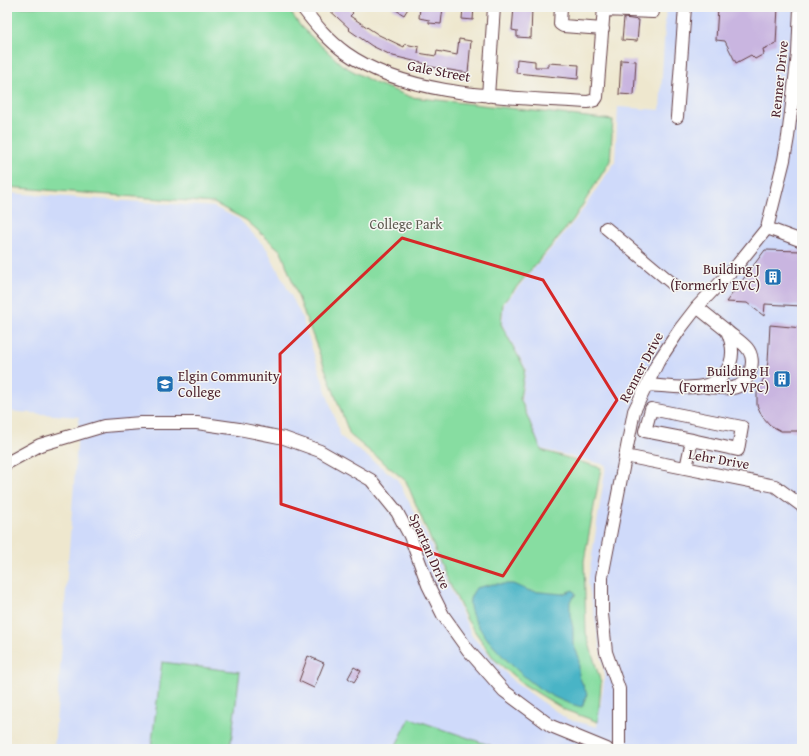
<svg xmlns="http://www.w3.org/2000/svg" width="809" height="756" viewBox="0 0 809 756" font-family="'Gentium Book Plus',serif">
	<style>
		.built { fill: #cfdafa }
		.green { fill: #87dda1; stroke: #687e66 }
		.water { fill: #49b4c6; stroke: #4a6a78 }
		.building { fill: #c9b5e0 }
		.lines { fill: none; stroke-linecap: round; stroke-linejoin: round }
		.minor-casing { stroke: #633d43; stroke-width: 14 }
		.minor { stroke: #fff; stroke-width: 12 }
		.marked { fill: none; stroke: #d62828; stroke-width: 3; stroke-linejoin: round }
		.labels { text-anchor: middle; stroke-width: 3; stroke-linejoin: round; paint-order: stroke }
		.street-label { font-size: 14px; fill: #4a1f2b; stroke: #f6f6f2 }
		.park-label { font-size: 14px; fill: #5c584e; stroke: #f6f6f2 }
		.poi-label { font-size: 14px; fill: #4a1f2b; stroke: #f6f6f2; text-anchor: end }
	</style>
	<rect width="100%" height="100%" fill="#f6f6f2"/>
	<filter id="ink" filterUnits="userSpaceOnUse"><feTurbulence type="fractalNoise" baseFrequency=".025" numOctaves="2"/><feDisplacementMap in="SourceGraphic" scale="8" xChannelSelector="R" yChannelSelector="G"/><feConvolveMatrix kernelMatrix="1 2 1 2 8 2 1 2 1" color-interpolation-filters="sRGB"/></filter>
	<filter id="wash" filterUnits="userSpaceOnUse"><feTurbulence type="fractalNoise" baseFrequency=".012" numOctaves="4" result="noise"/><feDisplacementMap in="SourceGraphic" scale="16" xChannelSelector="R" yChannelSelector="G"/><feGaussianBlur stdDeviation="0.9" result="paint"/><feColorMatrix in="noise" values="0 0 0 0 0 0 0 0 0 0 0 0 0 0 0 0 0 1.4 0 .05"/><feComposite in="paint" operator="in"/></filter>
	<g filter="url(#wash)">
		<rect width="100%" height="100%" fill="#eee7ce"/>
		<path class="built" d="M666,7H795L787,114L802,115V749H54L79,417L7,411V193L214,207L239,219L267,249L301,315L341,437L397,479L427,536L472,636L514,682L567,719L597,727L605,675L588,582L606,465L541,449L521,398L526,369L502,324L504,304L576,219L615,162L618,107L660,110Z"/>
		<path class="green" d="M7,7H287L301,27L342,65L375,83L411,97L613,120L610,161L573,220L503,303L501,324L525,369L520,398L541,450L601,468L584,561L586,633L601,683L598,722L565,710L523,684L494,659L467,620L441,564L406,481L350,435L281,251L246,220L214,203L7,187Z
			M162,662L240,672L230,749H151Z
			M410,718L492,746L494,749H394Z"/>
		<path class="water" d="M493,584H513L530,591L562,594L573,590L576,594L570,601V615L573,628V644L579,657V676L587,694L582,707C569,704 557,699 545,692C524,679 464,625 470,599C471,595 474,591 476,588Z"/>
		<g id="blocks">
			<path class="building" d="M326,7H348L353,13L350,16L379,35L404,47L405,44L419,47L418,53L436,56L437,51L457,55L459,39L471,41L468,73L426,66V64L393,56L372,46L349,30L350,29Z
				M391,7H409L404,15Z
				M420,7H443L441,24L429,23V20L419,18Z
				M463,7H474L473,20L462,19Z
				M514,7H532L531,38L517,37V31L512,30Z
				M718,7H778L776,44L763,49L764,54L755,59L751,55L736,63L725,41L716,40Z
				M624,18L639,20L637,41L622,40Z
				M517,59L535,61V67H548V63L579,65L578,79L516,73Z
				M621,60L636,61L634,95L619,94Z
				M765,250L802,251V306L765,304L764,316L747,303L726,302Z
				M770,325L802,328V430L799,431H781L770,425L762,416L757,405V393L765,376L768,362Z
				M308,656L324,663L314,688L299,681Z
				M354,667L361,671L354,682L348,678Z"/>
		</g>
	</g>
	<g filter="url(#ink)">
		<use href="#blocks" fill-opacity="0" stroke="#633d43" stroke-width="1"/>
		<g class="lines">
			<defs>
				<path id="minor" d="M302,7C315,24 328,40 346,53C409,98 512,97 588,102L595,100L597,97L604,7
					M561,7L560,24L563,26L603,29
					M604,10L653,12V7
					M488,96L494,7
					M677,117L685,7
					M606,228L673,284
					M767,228L802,241
					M647,385C674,386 717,397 730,364C734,353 732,342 727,331L697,307
					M707,387C715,387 724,389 732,388C749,386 758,361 747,348C742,342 734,337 728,332
					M625,456L775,486L802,506
					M7,463L40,445L104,426L141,423H197L239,429L284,438L320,451L371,480L397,512L410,536L428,585L443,615L468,650L504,691L551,726L607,749
					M686,468L692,440L738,450L742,427L651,409L645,431L692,440
					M619,749V689L606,652L602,614V577L634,411L658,362L680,329L697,307L738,264L767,228L784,160L788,137L798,54L800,7"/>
			</defs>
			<use href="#minor" class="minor-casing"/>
			<use href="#minor" class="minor"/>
		</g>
	</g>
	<path class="marked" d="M402,238L543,280L617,400L503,576L281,504L280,354Z"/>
	<defs>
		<symbol id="building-square" viewBox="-11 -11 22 22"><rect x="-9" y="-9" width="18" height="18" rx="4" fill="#1f6fb2" stroke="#f6f6f2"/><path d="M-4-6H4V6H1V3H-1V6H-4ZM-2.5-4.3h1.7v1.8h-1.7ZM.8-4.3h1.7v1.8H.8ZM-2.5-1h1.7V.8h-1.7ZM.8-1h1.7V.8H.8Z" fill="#fff"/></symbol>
		<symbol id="university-square" viewBox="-11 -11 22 22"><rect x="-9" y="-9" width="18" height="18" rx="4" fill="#1f6fb2" stroke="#f6f6f2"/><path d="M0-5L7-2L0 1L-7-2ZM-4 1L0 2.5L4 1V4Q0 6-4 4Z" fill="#fff"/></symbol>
	</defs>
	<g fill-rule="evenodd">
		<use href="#building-square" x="763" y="267" width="20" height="20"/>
		<use href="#building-square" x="772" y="369" width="20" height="20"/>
		<use href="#university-square" x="155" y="374" width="20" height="20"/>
	</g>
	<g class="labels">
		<g class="street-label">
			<text transform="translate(439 71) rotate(11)" y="5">Gale Street</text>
			<text transform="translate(779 79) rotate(-84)" y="5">Renner Drive</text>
			<text transform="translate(641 367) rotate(-62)" y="5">Renner Drive</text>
			<text transform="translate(719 459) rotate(10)" y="5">Lehr Drive</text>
			<text transform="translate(430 551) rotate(66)" y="5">Spartan Drive</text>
		</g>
		<g class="park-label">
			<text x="406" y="229">College Park</text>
		</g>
		<g class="poi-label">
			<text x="760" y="274">Building J<tspan x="760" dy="16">(Formerly EVC)</tspan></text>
			<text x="769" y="376">Building H<tspan x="769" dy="16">(Formerly VPC)</tspan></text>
			<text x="178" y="381" text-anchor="start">Elgin Community<tspan x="178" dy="16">College</tspan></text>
		</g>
	</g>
	<rect width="809" height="756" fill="none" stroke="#f6f6f2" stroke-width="24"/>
</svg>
